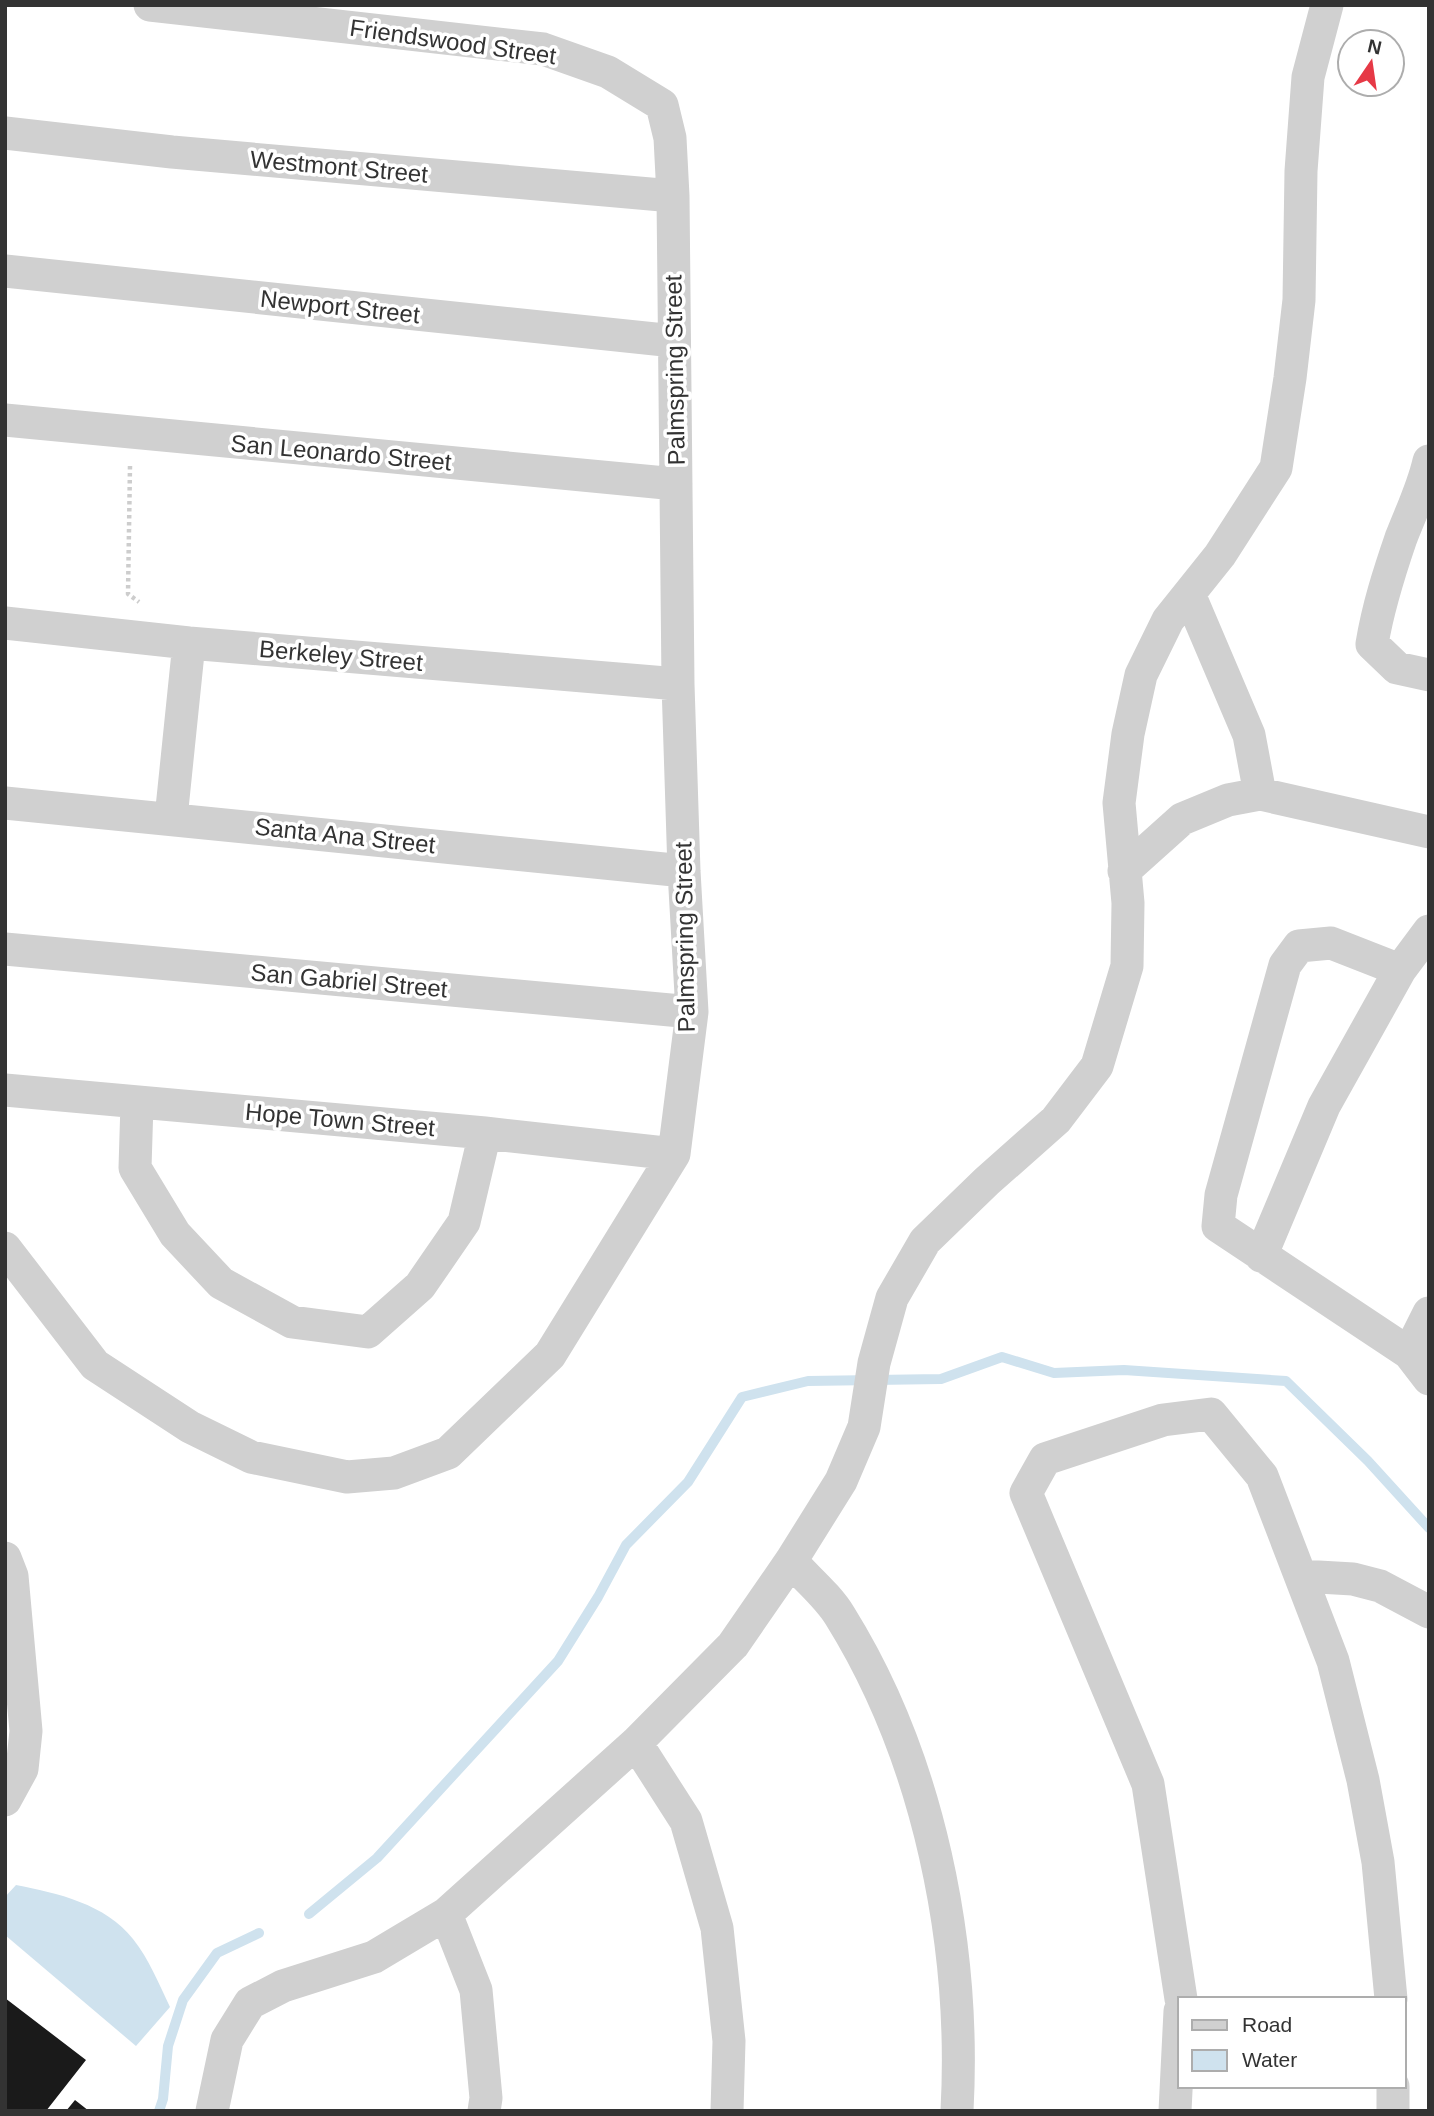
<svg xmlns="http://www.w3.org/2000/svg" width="1434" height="2116" viewBox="0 0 1434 2116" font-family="Arial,sans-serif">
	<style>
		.water { fill: #cfe2ee }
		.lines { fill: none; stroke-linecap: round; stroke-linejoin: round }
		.stream { stroke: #cfe2ee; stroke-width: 10 }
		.building { fill: #1a1a1a }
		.path { stroke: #cdcdcd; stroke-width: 4.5; stroke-dasharray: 3.5 3.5; stroke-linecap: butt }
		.street { stroke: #d0d0d0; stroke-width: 33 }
		.labels { text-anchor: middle; stroke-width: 7; stroke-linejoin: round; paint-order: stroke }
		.street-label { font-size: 24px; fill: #333; stroke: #fff }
	</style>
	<rect width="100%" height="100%" fill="#fff"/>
	<path class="water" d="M16,1885C57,1893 106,1904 133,1939C149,1959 159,1984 170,2007L136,2046L5,1935V1897Z"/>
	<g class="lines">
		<path class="stream" d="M309,1914L377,1858L558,1661L598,1597L626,1545L688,1482L742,1397L808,1381L941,1379L1002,1357L1054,1373L1124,1370L1286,1381L1368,1461L1429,1528
			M159,2111L163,2099L168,2046L183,2000L217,1953L259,1933"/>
	</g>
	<path class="building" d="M5,1998L86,2060L46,2111H5Z
		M75,2100L89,2111H66Z"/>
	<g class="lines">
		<path class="path" d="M130,466L128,594L139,602"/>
		<path class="street" d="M5,133L172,152L673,196
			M5,271L674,341
			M5,420L676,484
			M1429,461C1423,488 1411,512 1401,538C1389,573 1378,607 1372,644L1397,668L1429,675
			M1189,594L1249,735L1260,794
			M5,623L189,643L678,684
			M5,803L684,871
			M171,818L189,643
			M1124,871L1182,819L1228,800L1260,794L1429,832
			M5,949L692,1012
			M1400,970L1331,943L1299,946L1285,965L1221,1195L1218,1226L1409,1353L1429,1379
			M5,1090L485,1133L674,1154
			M137,1103L135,1168L175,1234L221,1283L292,1322L368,1332L420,1286L464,1222L485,1133
			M5,1248L95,1365L190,1427L251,1457L347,1477L394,1473L448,1453L550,1355L674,1154L692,1012L684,871L678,684L673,196L670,138L662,105L608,72L543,49L150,5
			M1261,1256L1324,1106L1400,970L1429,931
			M1409,1353L1429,1313
			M5,1558L12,1576L26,1731L22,1769L5,1800
			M791,1561C807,1579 828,1596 840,1616C929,1759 966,1944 957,2111
			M1301,1576L1353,1579L1380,1586L1429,1612
			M636,1743L686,1821L717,1928L729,2041L727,2111
			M446,1914L476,1990L486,2098L484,2111
			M1181,1999L1148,1784L1026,1493L1045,1459L1163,1420L1211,1414L1262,1476L1333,1661L1363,1780L1378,1862L1391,1999
			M212,2111L227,2040L250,2003L283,1986L374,1957L446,1914L636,1743L733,1645L791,1561L841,1481L864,1427L874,1363L892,1298L925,1241L987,1181L1056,1120L1097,1066L1127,966L1128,903L1119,803L1128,734L1141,675L1168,620L1220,555L1276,468L1290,378L1299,300L1301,171L1308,77L1327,5
			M1175,2111L1180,2011
			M1393,2111V2086"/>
	</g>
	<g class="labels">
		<g class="street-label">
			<text transform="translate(453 42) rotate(8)" y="8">Friendswood Street</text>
			<text transform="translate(339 167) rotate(5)" y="8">Westmont Street</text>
			<text transform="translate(340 307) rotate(6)" y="8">Newport Street</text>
			<text transform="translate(675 370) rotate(-91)" y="8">Palmspring Street</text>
			<text transform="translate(341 453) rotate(5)" y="8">San Leonardo Street</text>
			<text transform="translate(341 656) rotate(5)" y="8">Berkeley Street</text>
			<text transform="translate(345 836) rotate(6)" y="8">Santa Ana Street</text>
			<text transform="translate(685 937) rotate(-91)" y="8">Palmspring Street</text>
			<text transform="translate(349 981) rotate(5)" y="8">San Gabriel Street</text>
			<text transform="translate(340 1120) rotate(5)" y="8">Hope Town Street</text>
		</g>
	</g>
	<rect width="1434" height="2116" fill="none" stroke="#333333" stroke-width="14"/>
	<rect x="1178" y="1997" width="228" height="91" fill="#ffffff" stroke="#adadad" stroke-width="2"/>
	<rect x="1192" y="2020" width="35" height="10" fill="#d0d0d0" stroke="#adadad" stroke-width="2"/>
	<text x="1242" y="2032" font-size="21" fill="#333333">Road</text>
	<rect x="1192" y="2050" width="35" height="21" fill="#cfe2ee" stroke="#adadad" stroke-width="2"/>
	<text x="1242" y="2067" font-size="21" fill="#333333">Water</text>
	<g transform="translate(1371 63) rotate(13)"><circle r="33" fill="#ffffff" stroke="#adadad" stroke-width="2"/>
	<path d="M0-5L12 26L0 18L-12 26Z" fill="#e63946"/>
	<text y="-10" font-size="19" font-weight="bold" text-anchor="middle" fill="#333333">N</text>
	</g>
</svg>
